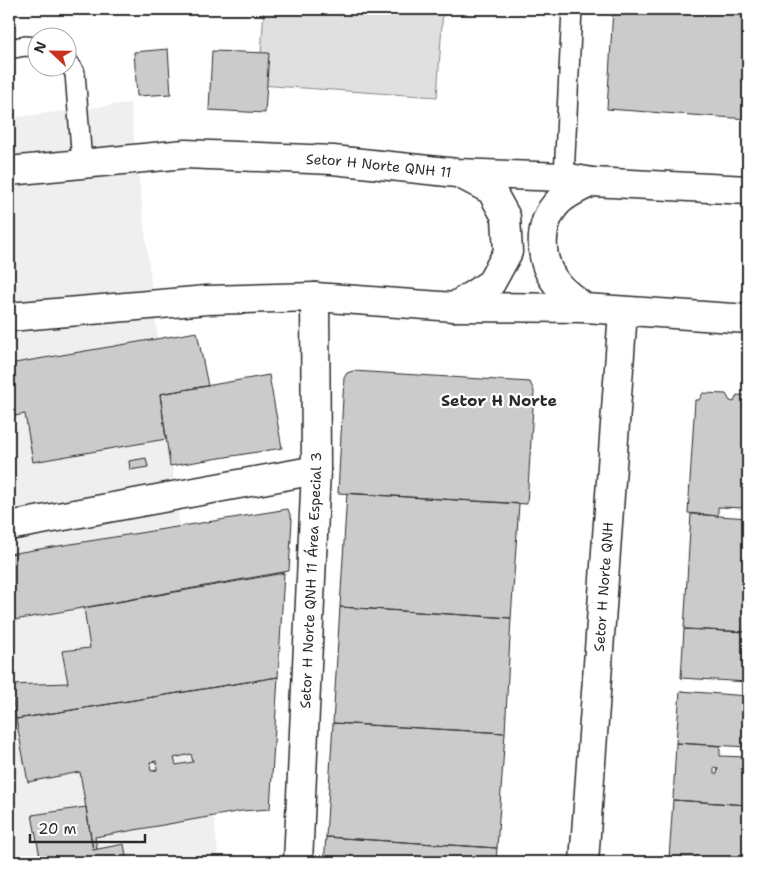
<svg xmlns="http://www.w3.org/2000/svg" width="757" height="871" viewBox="0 0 757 871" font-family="'Shantell Sans',sans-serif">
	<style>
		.built { fill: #efefef }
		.green { fill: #e0e0e0; stroke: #868686 }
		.building { fill: #cbcbcb; stroke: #2b2b2b; fill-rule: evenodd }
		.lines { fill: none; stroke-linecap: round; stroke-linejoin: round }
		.service-casing { stroke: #2b2b2b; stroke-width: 22 }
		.minor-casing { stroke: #2b2b2b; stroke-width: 31 }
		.tertiary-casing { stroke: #2b2b2b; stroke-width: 31 }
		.service { stroke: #fff; stroke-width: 19 }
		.minor { stroke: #fff; stroke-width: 28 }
		.tertiary { stroke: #fff; stroke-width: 28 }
		.labels { text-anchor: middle; stroke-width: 4.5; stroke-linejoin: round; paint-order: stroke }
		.street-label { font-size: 14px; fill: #2b2b2b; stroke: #fff }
		.quarter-label { font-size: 16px; font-weight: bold; fill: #2b2b2b; stroke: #fff }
	</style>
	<rect width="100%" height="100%" fill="#fff"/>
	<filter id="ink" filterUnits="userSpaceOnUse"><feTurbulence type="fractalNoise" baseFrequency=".02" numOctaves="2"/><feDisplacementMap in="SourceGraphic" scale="10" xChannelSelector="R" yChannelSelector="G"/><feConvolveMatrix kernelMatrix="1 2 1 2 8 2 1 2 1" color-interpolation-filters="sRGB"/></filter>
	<g filter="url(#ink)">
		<path class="built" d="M130,103L219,862H9V118Z"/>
		<path class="green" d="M264,9H443L437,97L259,85Z"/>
		<path class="building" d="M613,9H748V119L607,109Z
			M168,49L171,94L137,96L134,52Z
			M212,51L269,53L265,113L209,110Z
			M197,332L208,386L160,394L166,439L33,462L25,414L9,417V364Z
			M353,371L530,382L534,391L527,504L338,493L344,378L347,373Z
			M269,375L282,448L170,466L160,394Z
			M703,393L726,394L730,401L734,402L737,395L748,396V508L718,507V516L688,513L695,400H699Z
			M146,458L148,467L130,470L129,461Z
			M347,493L519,504L511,618L340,607Z
			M288,509L292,520L289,571L9,621V554Z
			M691,514L748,518V632L684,629Z
			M284,573L278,677L16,719L10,685L68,683L62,651L90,648L84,608Z
			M340,607L511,618L505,733L333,723Z
			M684,629L748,632V682L681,678Z
			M278,677L270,809L242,811L95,837L97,849L93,850L80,772L28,782L16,719ZM191,754L193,762L176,765L174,758ZM156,761L157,770L151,771L150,762Z
			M680,691L748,696V694V747L676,743Z
			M333,723L505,733L497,848L326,837Z
			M676,743L720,746V756L746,757V749L748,750V805L673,800ZM714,767L718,768L717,774H714Z
			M673,800L748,805V862L669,858Z
			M86,807L93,850L124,844L127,862H41L32,815Z
			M326,837L497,848L496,862H324Z
			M669,858L696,860V862H669Z"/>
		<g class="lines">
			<defs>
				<path id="service" d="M9,49L25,46L38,47
					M68,62L75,73L82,163
					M564,177L572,9"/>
				<g id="minor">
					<path d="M9,526L316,470"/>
					<path id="s1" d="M298,862L316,470L315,297"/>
					<path id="s2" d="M584,862L623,311"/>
				</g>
				<g id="tertiary">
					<path id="s3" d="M9,171L185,154L333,160L457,173L564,177L592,182L748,190"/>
					<path d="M454,307L491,283L508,252L506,217L491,190L462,175"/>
					<path d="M585,308C576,301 566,294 558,285C538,262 537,223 559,201C569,192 581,187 592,182"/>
					<path d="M9,317L207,300L315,297L454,307L585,308L748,319"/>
				</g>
			</defs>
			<use href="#service" class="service-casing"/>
			<use href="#minor" class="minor-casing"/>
			<use href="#tertiary" class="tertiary-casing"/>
			<use href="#service" class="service"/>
			<use href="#minor" class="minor"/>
			<use href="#tertiary" class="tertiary"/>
		</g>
	</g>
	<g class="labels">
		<g class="street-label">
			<text dy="5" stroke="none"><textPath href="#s3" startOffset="371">Setor H Norte QNH 11</textPath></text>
			<text dy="5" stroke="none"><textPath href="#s1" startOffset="282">Setor H Norte QNH 11 Área Especial 3</textPath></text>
			<text dy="5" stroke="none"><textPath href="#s2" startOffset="276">Setor H Norte QNH</textPath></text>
		</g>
		<g class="quarter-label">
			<text x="499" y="406">Setor H Norte</text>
		</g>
	</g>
	<rect width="757" height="871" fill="none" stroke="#fff" stroke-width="30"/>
	<rect x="15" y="15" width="727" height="841" fill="none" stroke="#2b2b2b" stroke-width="2" filter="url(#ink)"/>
	<g transform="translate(52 52) rotate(292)"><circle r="24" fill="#ffffff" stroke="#aaaaaa"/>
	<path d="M0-4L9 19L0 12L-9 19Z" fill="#c8321e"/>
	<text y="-8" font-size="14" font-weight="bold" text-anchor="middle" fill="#2b2b2b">N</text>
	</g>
	<path d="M30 834v8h115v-8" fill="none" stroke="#2b2b2b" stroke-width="2.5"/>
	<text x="38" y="834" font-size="15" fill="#2b2b2b" stroke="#ffffff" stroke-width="4" paint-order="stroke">20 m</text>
</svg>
